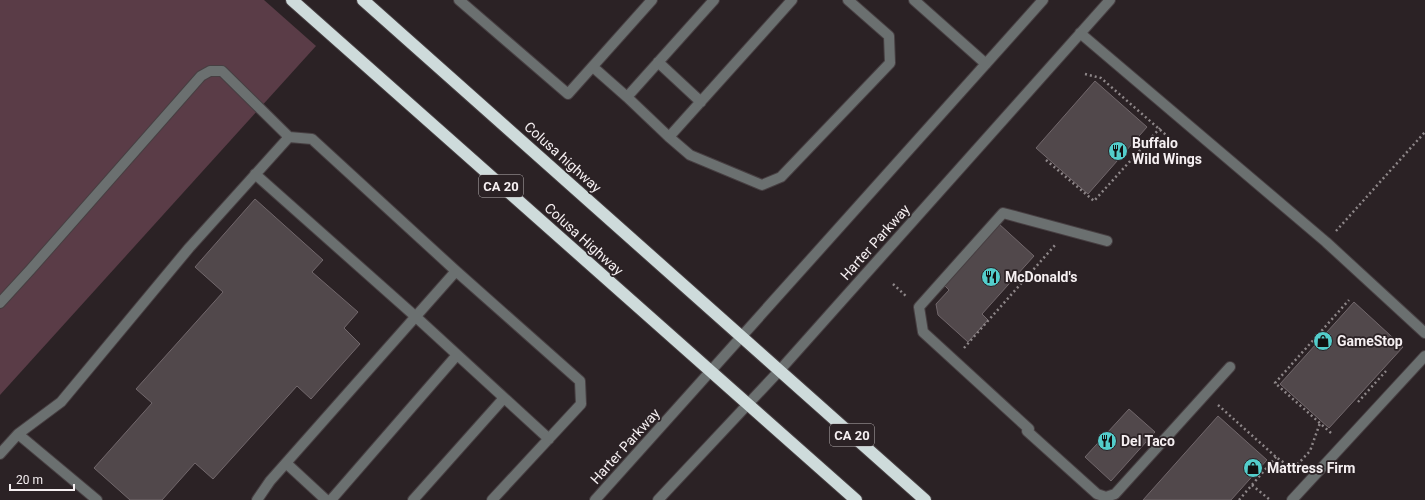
<svg xmlns="http://www.w3.org/2000/svg" width="1425" height="500" viewBox="0 0 1425 500" font-family="Roboto,sans-serif">
	<style>
		.green { fill: #5a3c47 }
		.building { fill: #51484b; stroke: #71676b }
		.lines { fill: none; stroke-linecap: round; stroke-linejoin: round }
		.minor-casing { stroke: #473f42; stroke-width: 12 }
		.highway-casing { stroke: #473f42; stroke-width: 14 }
		.path { stroke: #8e8789; stroke-width: 2.5; stroke-dasharray: 2 3; stroke-linecap: butt }
		.minor { stroke: #6b7070; stroke-width: 10 }
		.highway { stroke: #cedbdb; stroke-width: 12 }
		.labels { text-anchor: middle; stroke-width: 3.5; stroke-linejoin: round; paint-order: stroke }
		.shield { fill: #2b2225; stroke: #b8b2b4; stroke-width: 1 }
		.shield-label { font-size: 13px; font-weight: bold; fill: #f5eff1 }
		.poi-label { font-size: 14px; font-weight: bold; fill: #f5eff1; stroke: #2b2225; text-anchor: start }
		.street-label { font-size: 14px; fill: #f5eff1; stroke: #2b2225 }
	</style>
	<rect width="100%" height="100%" fill="#2b2225"/>
	<path class="green" d="M0,0H264L316,46L0,395Z"/>
	<path class="building" d="M1095,81L1147,127L1088,194L1036,148Z
		M255,199L323,260L312,272L358,312L344,328L360,344L311,399L297,386L213,479L195,463L162,500H130L94,468L152,403L136,389L223,292L195,267Z
		M998,223L1034,256L982,314L988,320L968,342L938,315L936,304L949,290L943,284Z
		M1354,302L1403,347L1329,428L1280,384Z
		M1129,409L1155,432L1111,481L1085,457Z
		M1218,416L1267,460L1231,500H1143Z"/>
	<g class="lines">
		<defs>
			<path id="minor" d="M459,0L568,94L652,0
				M914,0L986,64
				M1080,33L1326,242L1425,333
				M658,62L701,102
				M593,67L627,97L669,137L690,155L762,185L781,177L890,63L889,36L848,0
				M627,97L714,0
				M669,137L792,0
				M255,174L416,317L549,439
				M1107,241L1003,213L919,307L923,332L1029,429L1027,431L1097,494L1106,497L1115,494L1230,367
				M0,303L31,269L201,76L210,71H222L289,137
				M18,434L61,402L189,248L289,137L312,139L456,271L580,381L581,404L492,500
				M0,454L18,434L97,500
				M286,463L326,500
				M257,500L270,481L456,271
				M331,500L457,355
				M413,500L504,398
				M595,500L1043,0
				M658,500L780,370L1110,0
				M1292,500L1425,356"/>
			<path id="highway" d="M292,0L856,500
				M363,0L925,500"/>
		</defs>
		<use href="#minor" class="minor-casing"/>
		<use href="#highway" class="highway-casing"/>
		<path class="path" d="M1085,74L1101,78L1174,142
			M1046,160L1094,201L1160,128
			M1336,231L1425,132
			M893,284L907,297
			M964,348L1056,244
			M1358,402L1386,371
			M1218,405L1276,457L1293,469L1310,451L1320,423
			M1331,433L1275,383L1349,300
			M1252,485L1270,500
			M1239,500L1276,457"/>
		<use href="#minor" class="minor"/>
		<use href="#highway" class="highway"/>
	</g>
	<defs>
		<symbol id="restaurant-disc" viewBox="-11 -11 22 22"><circle r="9.5" fill="#53cdcb" stroke="#2b2225"/><path d="M-5-6h1v4h1v-4h1v4h1v-4h1v5L-1.5 .5V6h-2V.5L-5-1ZM5-6V6H3V1.5H1.5Q1.5-4 5-6Z" fill="#111"/></symbol>
		<symbol id="shop-disc" viewBox="-11 -11 22 22"><circle r="9.5" fill="#53cdcb" stroke="#2b2225"/><path d="M-5-2.5h2.3a2.7 3.5 0 0 1 5.4 0H5L5.5 6h-11ZM-1.5-2.5h3a1.5 2.3 0 0 0-3 0Z" fill="#111"/></symbol>
	</defs>
	<g fill-rule="evenodd">
		<use href="#restaurant-disc" x="1107" y="140" width="22" height="22"/>
		<use href="#restaurant-disc" x="980" y="266" width="22" height="22"/>
		<use href="#shop-disc" x="1312" y="330" width="22" height="22"/>
		<use href="#restaurant-disc" x="1096" y="430" width="22" height="22"/>
		<use href="#shop-disc" x="1242" y="457" width="22" height="22"/>
	</g>
	<g class="labels">
		<g class="shield">
			<rect x="479" y="175" width="44" height="22" rx="3"/>
			<rect x="830" y="424" width="44" height="22" rx="3"/>
		</g>
		<g class="shield-label">
			<text x="501" y="191">CA 20</text>
			<text x="852" y="440">CA 20</text>
		</g>
		<g class="poi-label">
			<text x="1132" y="148">Buffalo<tspan x="1132" dy="16">Wild Wings</tspan></text>
			<text x="1005" y="282">McDonald's</text>
			<text x="1337" y="346">GameStop</text>
			<text x="1121" y="446">Del Taco</text>
			<text x="1267" y="473">Mattress Firm</text>
		</g>
		<g class="street-label">
			<text transform="translate(563 157) rotate(42)" y="5">Colusa highway</text>
			<text transform="translate(584 239) rotate(42)" y="5">Colusa Highway</text>
			<text transform="translate(875 242) rotate(-48)" y="5">Harter Parkway</text>
			<text transform="translate(625 446) rotate(-48)" y="5">Harter Parkway</text>
		</g>
	</g>
	<path d="M10 484v6h64v-6" fill="none" stroke="#f5eff1" stroke-width="2"/>
	<text x="16" y="484" font-size="12" fill="#f5eff1" stroke="#2b2225" stroke-width="3" paint-order="stroke">20 m</text>
</svg>
